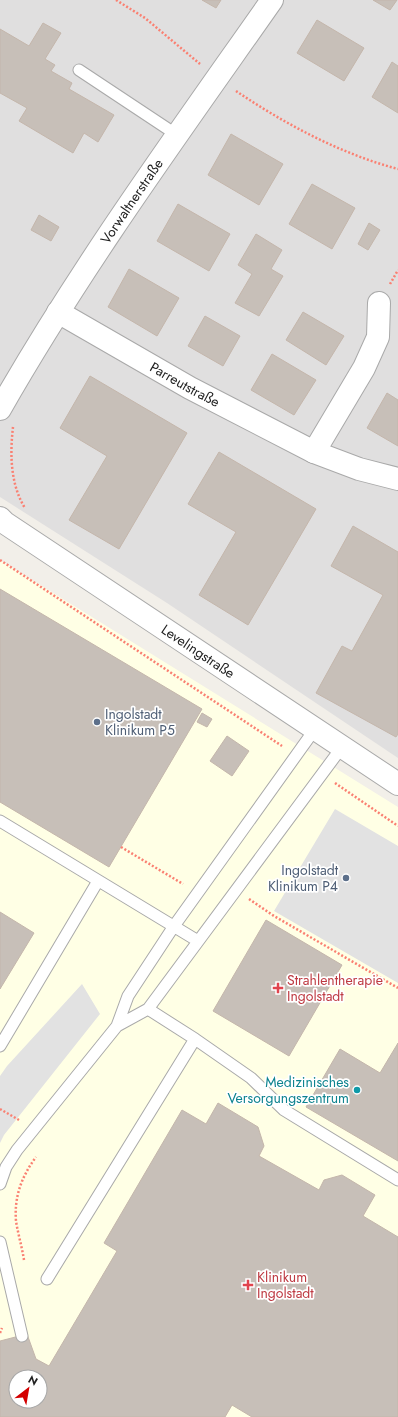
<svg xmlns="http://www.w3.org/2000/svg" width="398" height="1417" viewBox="0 0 398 1417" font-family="Jost,sans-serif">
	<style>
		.residential { fill: #e0dfdf }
		.education { fill: #ffffe5; fill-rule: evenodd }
		.parking { fill: #e2e2e2 }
		.building { fill: #c7bfb8; stroke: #c4b6ab; fill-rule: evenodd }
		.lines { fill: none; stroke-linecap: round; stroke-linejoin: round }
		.service-casing { stroke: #a9a9a9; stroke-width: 13 }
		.minor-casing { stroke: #a9a9a9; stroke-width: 24 }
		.path { stroke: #fa8072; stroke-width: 2.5; stroke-dasharray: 2 2; stroke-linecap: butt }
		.service { stroke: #fff; stroke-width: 11 }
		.minor { stroke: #fff; stroke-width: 22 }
		.service-dot { fill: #5c6f8a; stroke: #fff; stroke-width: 1.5 }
		.health-dot { fill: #e0444e; stroke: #fff; stroke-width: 1.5 }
		.culture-dot { fill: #0f9aa8; stroke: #fff; stroke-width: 1.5 }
		.labels { text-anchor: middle; stroke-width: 3.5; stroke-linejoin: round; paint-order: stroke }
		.street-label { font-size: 14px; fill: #222; stroke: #fff }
		.service-label { font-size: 14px; fill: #4e5e75; stroke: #fff; text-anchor: start }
		.health-label { font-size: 14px; fill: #be3a42; stroke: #fff; text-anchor: start }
		.culture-label { font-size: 14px; fill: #0d838f; stroke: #fff; text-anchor: end }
	</style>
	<rect width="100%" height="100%" fill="#f2efe9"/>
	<path class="residential" d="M0,0H398V758L167,603L0,497Z"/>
	<path class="education" d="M0,560L398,807V1417H0ZM16,1377H40V1401H16Z"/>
	<path class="parking" d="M335,809L398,846V983L274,911Z
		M82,984L100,1014L4,1135L0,1143V1076L7,1066Z"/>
	<path class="building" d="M202,0H221L216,8Z
		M373,0H397L390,10Z
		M317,20L364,48L344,81L297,53Z
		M43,23L61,33L45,59L55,65L51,71L72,83L69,89L114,115L98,142L84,133L73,153L19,121L27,108L0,93V29L29,46Z
		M392,62L398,66V113L372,97Z
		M231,134L283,164L259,205L208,175Z
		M312,184L355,208L332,249L289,224Z
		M178,204L230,234L209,271L157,241Z
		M39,215L59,227L51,241L31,230Z
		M369,223L380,230L368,250L358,244Z
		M256,234L282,250L271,269L283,276L259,316L235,303L252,274L238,265Z
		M129,269L179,298L157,336L108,307Z
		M303,312L344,336L326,365L286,340Z
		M205,316L240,336L223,366L188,346Z
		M272,354L316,380L294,415L251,390Z
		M90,376L187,433L119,549L69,520L107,456L60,428Z
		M387,393L398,400V446L367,428Z
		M219,452L316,509L248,625L199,595L236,532L188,504Z
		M353,526L398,552V734L396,737L316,693L342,646L352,651L383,595L331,566Z
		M0,589L202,709L109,867L0,802Z
		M202,713L212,719L207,727L197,722Z
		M227,736L249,751L232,776L210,761Z
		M0,912L34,933L0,989Z
		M266,920L342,965L289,1056L213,1011Z
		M398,1043V1161L306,1107L340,1049L380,1073Z
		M218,1103L258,1127L264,1146L259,1156L319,1190L324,1180L342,1175L375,1195L363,1216L398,1237V1417H252L232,1405L225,1417H0V1341L27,1334L36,1359L49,1366L117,1251L104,1243L182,1110L206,1124ZM16,1377H40V1401H16Z"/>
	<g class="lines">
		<defs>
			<path id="service" d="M79,70L177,135
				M315,729L174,926L128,996L117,1026L148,1009L342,747
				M0,821L198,941
				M195,1039L251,1078L284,1110L398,1180
				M0,1046L98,881
				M0,1184L6,1167L17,1150L117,1026
				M0,1242L22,1336
				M47,1279L195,1039L148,1009"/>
			<g id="minor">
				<path id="s1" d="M58,312L190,388L314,452L359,469L398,479"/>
				<path id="s2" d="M0,409C81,267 178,134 272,0"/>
				<path d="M314,452L364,368L378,337L379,303"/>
				<path id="s3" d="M0,518L5,523L398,784"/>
			</g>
		</defs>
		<use href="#service" class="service-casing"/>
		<use href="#minor" class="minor-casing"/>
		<path class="path" d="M116,0L145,18L200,64
			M236,91C285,124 341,154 398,169
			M390,284L398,270
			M13,427C10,453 10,484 25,508
			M0,560L282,746
			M335,783L398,826
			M121,847L183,884
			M249,899L274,916L398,988
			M0,1109L19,1120
			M24,1260C22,1247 18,1234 16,1221C14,1196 22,1176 36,1157
			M0,1333L2,1328"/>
		<use href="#service" class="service"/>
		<use href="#minor" class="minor"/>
	</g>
	<g class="service-dot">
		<circle cx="97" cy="722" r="4"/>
		<circle cx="346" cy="878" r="4"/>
	</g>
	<g class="health-dot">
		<path d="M276 982h4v4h4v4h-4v4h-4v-4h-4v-4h4z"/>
		<path d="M246 1279h4v4h4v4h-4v4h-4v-4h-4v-4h4z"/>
	</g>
	<circle class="culture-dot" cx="357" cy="1090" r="4"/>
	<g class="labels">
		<g class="street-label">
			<text dy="5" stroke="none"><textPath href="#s2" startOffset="246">Vorwaltnerstraße</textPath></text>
			<text dy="5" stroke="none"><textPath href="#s1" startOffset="146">Parreutstraße</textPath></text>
			<text dy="5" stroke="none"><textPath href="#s3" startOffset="239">Levelingstraße</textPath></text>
		</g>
		<g class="service-label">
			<text x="105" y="719">Ingolstadt<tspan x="105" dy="16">Klinikum P5</tspan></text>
			<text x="338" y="875" text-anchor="end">Ingolstadt<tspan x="338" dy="16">Klinikum P4</tspan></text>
		</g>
		<g class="health-label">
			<text x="287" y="985">Strahlentherapie<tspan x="287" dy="16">Ingolstadt</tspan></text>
			<text x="257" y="1282">Klinikum<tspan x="257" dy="16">Ingolstadt</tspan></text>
		</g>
		<g class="culture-label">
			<text x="349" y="1087">Medizinisches<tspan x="349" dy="16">Versorgungszentrum</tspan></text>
		</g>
	</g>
	<g transform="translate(28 1389) rotate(31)"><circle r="19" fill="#ffffff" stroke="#a7a7a7"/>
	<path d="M0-3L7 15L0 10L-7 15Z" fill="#d40000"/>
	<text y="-6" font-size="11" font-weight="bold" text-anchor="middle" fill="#222222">N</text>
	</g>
</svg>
